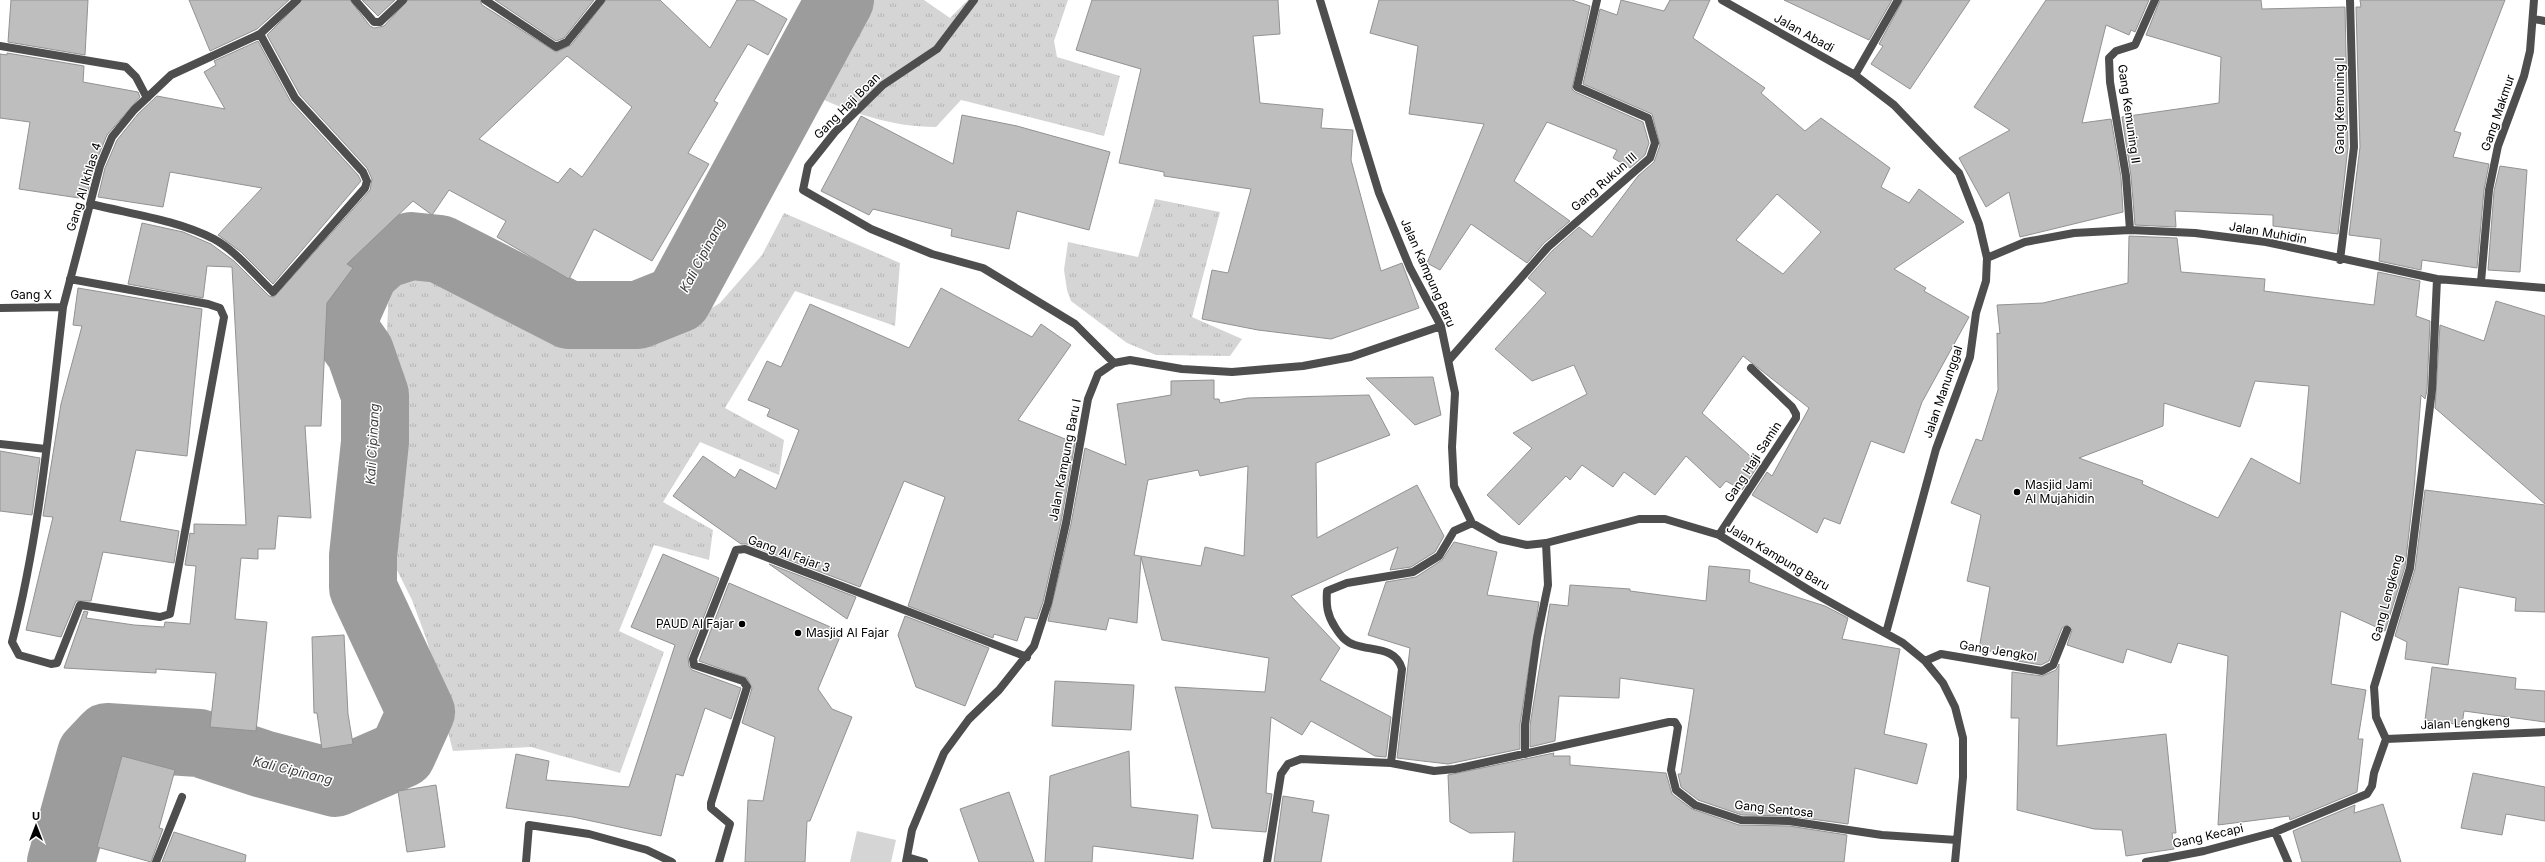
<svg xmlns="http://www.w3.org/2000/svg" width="2545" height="862" viewBox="0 0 2545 862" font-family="Inter,sans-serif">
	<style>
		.grass { fill: url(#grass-tufts) }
		.pitch { fill: #d5d5d5 }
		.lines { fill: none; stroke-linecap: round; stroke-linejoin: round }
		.river { stroke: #9c9c9c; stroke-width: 68 }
		.building { fill: #bebebe; stroke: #929292; fill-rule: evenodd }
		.minor { stroke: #4e4e4e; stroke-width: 8 }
		.poi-dot { fill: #000; stroke: #fff; stroke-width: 1.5 }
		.labels { text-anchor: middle; stroke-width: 3; stroke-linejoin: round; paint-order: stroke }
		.street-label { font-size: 12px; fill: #000; stroke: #fff }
		.poi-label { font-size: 12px; fill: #000; stroke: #fff; text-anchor: start }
		.water-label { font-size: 13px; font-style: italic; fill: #3d3d3d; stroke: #fff }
	</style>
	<defs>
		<pattern id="grass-tufts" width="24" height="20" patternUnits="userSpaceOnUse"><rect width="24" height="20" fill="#d5d5d5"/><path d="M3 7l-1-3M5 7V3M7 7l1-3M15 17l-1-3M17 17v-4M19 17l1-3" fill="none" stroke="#b5b5b5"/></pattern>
	</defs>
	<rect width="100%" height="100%" fill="#fff"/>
	<path class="grass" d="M859,0H924L950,18L968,0H1068L1054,41L1057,57L1120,76L1104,136L961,100L936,127C890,127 851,112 810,94Z
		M1155,199L1220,212L1192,317L1242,339L1230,356L1156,355L1127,343L1071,301L1067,290L1064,270L1068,242L1138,257Z
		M784,213L900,263L895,326L795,291L725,408L784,440L779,475L700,442L663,502L713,530L709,560L654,545L619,631L664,652L620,773L531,747L453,751L448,732V710L426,638L412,600L391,558L383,530L396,463L387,330L389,288L397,273L410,265L431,267L512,306L536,323L561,332L626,335L643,332L687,323L720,303L762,255Z"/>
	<path class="pitch" d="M857,831L896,840L891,862H850Z"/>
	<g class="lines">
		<path class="river" d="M61,862L91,754L107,737L199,743L263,764L335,783L402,754L421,712L363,588V556L375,442V395L360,352L341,325L365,271L383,255L411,246L440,249L569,315H638L678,299L840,0"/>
	</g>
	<path class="building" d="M11,0H88L85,55L8,42Z
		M189,0H289L257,29L210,51Z
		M302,0H350L370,26L374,28L384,26L408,0H480L482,5L556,52L571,45L606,0H660L710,48L737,0H753L787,19L768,55L748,44L714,101L718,103L688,153L709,164L652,261L594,229L569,279L497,237L506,221L449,190L432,215L413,201L347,264L353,268L327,303L321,426H305L311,518L278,516L275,549H258V559L241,558L235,619L267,622L256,731L210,727L216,673L156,669V673L64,668L84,611L88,612L86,618L134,625L164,627L165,622L190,624L196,566L185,565L190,533L194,534V524L246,525L232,267L207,266L203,298L128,284L142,223L183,232L211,244L234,261L269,296L274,297L370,190L372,179L367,168L300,95L267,35ZM567,56L632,107L582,177L570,168L558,183L479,139Z
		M362,0H395L378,16Z
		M495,0H594L564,38L556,41Z
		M1092,0H1278L1280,34L1253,36L1260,103L1323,109L1321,128L1353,130L1351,160L1381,271L1402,263L1419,308L1331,339L1258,330L1202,319L1212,270L1228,273L1251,189L1164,176V172L1119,163L1141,69L1076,50Z
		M1379,0H1572L1590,6L1572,89L1575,92L1643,122L1649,143L1645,155L1630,168L1613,158L1617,150L1547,122L1514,181L1570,221L1544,243L1527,263L1471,224L1440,270L1427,263L1484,124L1409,114L1418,46L1370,33Z
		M1621,0L1664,11L1670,0H1710L1693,38L1765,88L1761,93L1805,131L1821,118L1890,168L1881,187L1909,203L1919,189L1964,222L1894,269L1926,288L1924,291L1969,317L1922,402L1904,453L1871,441L1840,524L1824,518L1817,533L1752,495L1767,472L1772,476L1809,408L1743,356L1702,413L1759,464L1742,490L1726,481L1720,488L1686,456L1655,495L1624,472L1613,487L1582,465L1570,480L1566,476L1519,525L1487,495L1532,448L1513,433L1587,394L1574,365L1532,381L1495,349L1546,293L1528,278L1552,251L1579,227L1592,237L1638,176L1654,162L1660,145L1652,114L1583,84L1600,9L1617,15ZM1777,194L1821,232L1783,274L1736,240Z
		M1784,0H1892L1869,40Z
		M1903,0H1970L1910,89L1871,64L1883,46L1879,44Z
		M2046,0H2149L2135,32L2131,30L2129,35L2106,25L2082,123L2111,119L2121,177L2123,212L2020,237L2009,192L1986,207L1959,158L2010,130L1974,107Z
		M2160,0H2261L2262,9L2345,7L2348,147L2338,234L2273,226V215L2175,211L2176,227L2135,225L2131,176L2122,117L2219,103L2221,57L2146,35Z
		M2360,0H2505L2454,131L2461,133L2453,157L2489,164L2484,190L2477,268L2422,260L2421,270L2379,261L2381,239L2349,235L2360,147L2356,7H2361Z
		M258,41L291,102L358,175L361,181L273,284L241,252L218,235L262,188L170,172L163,207L98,197L105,168L117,140L138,114L157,96L225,109L204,72L216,65L214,61Z
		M7,53L84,66L83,82L138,92L140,97L107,135L95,164L87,195L80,194L79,198L19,189L30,122L0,118V54L7,55Z
		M962,115L1017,126L1110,152L1089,230L1017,211L1009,249L951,236L952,229L873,209L869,215L821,191L861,116L953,164Z
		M2500,166L2527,170L2520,272L2488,270L2494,191Z
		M2129,236L2177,238L2181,272L2265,279L2264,291L2374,305L2378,272L2420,281L2416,316L2430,321L2427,390L2425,399L2421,395L2414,489L2405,567L2385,631L2341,611L2331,684L2366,690L2358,739H2363L2357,792L2290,820L2289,816L2218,825L2228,656L2178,643L2171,663L2127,649L2123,663L2067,645L2072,630L2067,625L2062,628L2049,661L2041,665L2012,660V655L1979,649L1990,587L1967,581L1981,515L1951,503L1976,439L1982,441L1998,390L1997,333L2000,334L1997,305L2043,303L2128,283ZM2255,381L2309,386L2300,484L2251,458L2218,518L2142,484L2143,481L2079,458L2163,426L2164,403L2240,427Z
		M78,288L202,309L187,456L136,450L120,521L179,531L174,563L103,552L91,601H76L61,637L26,630L53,517L43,516L61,404L82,326L73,325Z
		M941,288L1032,337L1041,324L1071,345L1018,420L1075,443L1061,522L1043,602L1037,619L1025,617L1017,641L994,634L993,638L908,606L945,497L904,481L860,587L747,544H741L673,496L703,456L735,478L740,469L776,489L799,430L767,416L770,409L748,400L767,361L781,367L810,304L909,348Z
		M2496,301L2545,316V504L2435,408L2440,325L2484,341Z
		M1433,377L1441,415L1415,425L1366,378Z
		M1214,380V399H1219L1220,403L1248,398L1369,395L1390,435L1316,463L1317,538L1417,485L1444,536L1435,552L1411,567L1390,570L1398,547L1291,596L1340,648L1320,680L1391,717L1386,757L1375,756L1311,721L1302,735L1271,717L1266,793L1272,794L1266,832L1212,828L1175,687L1265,692L1269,658L1162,640L1141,557L1137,623L1109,618L1106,630L1048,621L1071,524L1085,448L1126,465L1117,404L1171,395V381ZM1248,466L1244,556L1205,547L1201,566L1134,555L1148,480L1198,470L1200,476Z
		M0,451L40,458L32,515L0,511Z
		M2425,490L2545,505V612L2515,611L2516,598L2459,587L2448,665L2405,659L2407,642L2395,636L2415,569Z
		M1454,542L1497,552L1487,595L1539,602L1520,724V749L1448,764L1397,758L1410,648L1368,635L1386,582L1416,577L1442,560Z
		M663,554L719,578L688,657L689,666L692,670L741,688L731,719L705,708L683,776L676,774L661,836L573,817L506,808L516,754L549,761L546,780L629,787L675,645L631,627Z
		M769,564L856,597L847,619Z
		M1709,566L1750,570L1749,582L1825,606L1848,618L1842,639L1900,649L1884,734L1927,744L1917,784L1855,768L1848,824L1790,816L1742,815L1698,800L1681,787L1678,774H1681L1694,689L1620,678L1619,698L1559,696L1555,741L1530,747V725L1550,604L1568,606L1570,585L1630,589V591L1706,601Z
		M729,583L842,632L818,689L832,709L852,717L810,821H807L805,862H745L748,800L763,801L775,737L742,723L752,688L747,678L699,661Z
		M905,616L989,648L965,706L916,687L898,635Z
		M344,635L348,714L353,744L322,749L317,713H314L312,637Z
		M2059,664L2057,746L2166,734L2176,833H2172L2174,849L2126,856L2122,830L2094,829L2017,810L2019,718H2011L2012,672L2042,676L2056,670Z
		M2432,667L2516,678L2515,689L2545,691V722L2464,711L2462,725L2425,720Z
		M1055,681L1134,685L1131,730L1052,726Z
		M1129,751L1131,807L1198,815L1193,859L1093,846L1092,862H1045L1050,776Z
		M1554,753L1553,756H1570V765L1666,773L1672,794L1692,809L1739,825L1789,826L1847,835L1844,862H1513L1515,832L1470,833L1450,822L1448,775Z
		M122,756L175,770L159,828L163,829L151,862L97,847Z
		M2473,773L2545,787V821L2506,814L2502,835L2461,828Z
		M436,785L445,847L407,852L398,791Z
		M1009,792L1034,862H979L960,809Z
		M1283,796L1314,801L1312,812L1329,815L1321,862H1274Z
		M2383,804L2401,862H2302L2293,831L2355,805L2354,813Z
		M174,832L246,855L245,862H162Z"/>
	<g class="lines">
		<path class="minor" d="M355,0L374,22H380L403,0
			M485,0L556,47L567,42L601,0
			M974,0L937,49L883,85L835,132L808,166L803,190L871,229L932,254L983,268L1075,324L1114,363
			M1320,0L1379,193L1410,268L1441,326L1455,393L1452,447L1454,486L1472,523L1500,539L1527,545L1546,543L1639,519H1665L1719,535L1812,592L1903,643L1925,661L1943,683L1955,707L1963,738V777L1955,862
			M1722,0L1855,75
			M2534,19L2545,21
			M0,46L126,67L136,77L147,98
			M91,204C131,214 177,220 214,239C236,251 255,275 273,292L365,188L367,181L363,172L295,98L260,34
			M2130,230L2126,176L2110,82L2109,58L2116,51L2135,45L2155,0
			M1987,258L2025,242L2074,233L2130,230L2195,233L2266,242L2437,279L2545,288
			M2340,260L2354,147L2350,0
			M70,279L208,304L220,308L224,317L170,614L160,617L80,605L57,663L51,664L19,655L12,642C40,533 50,419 63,307L100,166L112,137L134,110L171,75L260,34L297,0
			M2481,282L2489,190L2498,146L2524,76L2530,51L2534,0
			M0,308L63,307
			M1449,360L1548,247L1650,158L1655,143L1648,118L1577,87L1597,0
			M0,444L46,449
			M1719,535L1796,418V414L1792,407L1751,368
			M1886,633L1936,449L1970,357L1976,313L1986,281L1987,258L1979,224L1959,173L1894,105L1855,75L1898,0
			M1925,661L1941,654L2042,671L2053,665L2067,630
			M2386,739L2545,732
			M1525,754V725L1537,638L1548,585L1546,543
			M1391,763L1402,669C1396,647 1373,651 1355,645C1345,642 1340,635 1335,627C1327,615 1326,605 1327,591L1347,583L1413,572L1439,556L1454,531L1472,523
			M2275,832L2288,862
			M907,857L924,862
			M156,862L182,797
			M526,862L529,825L589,834L647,850L672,862
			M719,862L730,824L711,808V803L747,687L743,681L694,665L693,659L736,550L745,549L1027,657
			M906,862L912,830L944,753L969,719L999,690L1034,646L1048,603L1066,523L1088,399L1098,374L1114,363L1130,360L1182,369L1232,372L1303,366L1351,357L1441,326
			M1267,862L1281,774L1288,764L1301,759L1391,763L1434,771L1455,769L1669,722H1675L1678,727L1671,770L1676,790L1695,805L1741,820L1789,821L1882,835L1957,840
			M2146,862L2204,851L2275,832L2367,794L2372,786L2374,773L2386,739L2376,717L2374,687L2410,568L2432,390L2437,279"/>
	</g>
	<g class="poi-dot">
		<circle cx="2017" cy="492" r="4"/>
		<circle cx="742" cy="624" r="4"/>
		<circle cx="798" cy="633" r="4"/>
	</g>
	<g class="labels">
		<g class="street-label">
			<text transform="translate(1804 33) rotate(29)" y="4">Jalan Abadi</text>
			<text transform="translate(847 106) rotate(-45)" y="4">Gang Haji Boan</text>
			<text transform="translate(2340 106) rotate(-90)" y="4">Gang Kemuning I</text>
			<text transform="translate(2498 113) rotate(-71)" y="4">Gang Makmur</text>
			<text transform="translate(2129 114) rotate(82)" y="4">Gang Kemuning II</text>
			<text transform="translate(1604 182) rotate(-41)" y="4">Gang Rukun III</text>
			<text transform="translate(84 187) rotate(-73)" y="4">Gang Al Ikhlas 4</text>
			<text transform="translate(2268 233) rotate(10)" y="4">Jalan Muhidin</text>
			<text transform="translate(1428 273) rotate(66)" y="4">Jalan Kampung Baru</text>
			<text x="31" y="299">Gang X</text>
			<text transform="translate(1943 392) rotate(-71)" y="4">Jalan Manunggal</text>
			<text transform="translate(1065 460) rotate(-79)" y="4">Jalan Kampung Baru I</text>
			<text transform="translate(1753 462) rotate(-57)" y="4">Gang Haji Samin</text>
			<text transform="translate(789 554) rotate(20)" y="4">Gang Al Fajar 3</text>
			<text transform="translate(1778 557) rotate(31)" y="4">Jalan Kampung Baru</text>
			<text transform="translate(2387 598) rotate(-75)" y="4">Gang Lengkeng</text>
			<text transform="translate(1998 651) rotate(9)" y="4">Gang Jengkol</text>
			<text transform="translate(2465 723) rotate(-3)" y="4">Jalan Lengkeng</text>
			<text transform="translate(1774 809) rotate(6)" y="4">Gang Sentosa</text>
			<text transform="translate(2208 836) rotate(-13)" y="4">Gang Kecapi</text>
		</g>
		<g class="poi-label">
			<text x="2025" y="489">Masjid Jami<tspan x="2025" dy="14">Al Mujahidin</tspan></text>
			<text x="734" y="628" text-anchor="end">PAUD Al Fajar</text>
			<text x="806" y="637">Masjid Al Fajar</text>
		</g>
		<g class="water-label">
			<text transform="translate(702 255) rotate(-62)" y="5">Kali Cipinang</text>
			<text transform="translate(372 444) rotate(-87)" y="5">Kali Cipinang</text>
			<text transform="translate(293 770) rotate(14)" y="5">Kali Cipinang</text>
		</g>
	</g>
	<g transform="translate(36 826)" stroke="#ffffff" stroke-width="3" paint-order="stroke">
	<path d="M0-3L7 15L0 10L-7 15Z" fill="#000000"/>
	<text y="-6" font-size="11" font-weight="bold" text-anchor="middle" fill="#000000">U</text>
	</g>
</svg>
